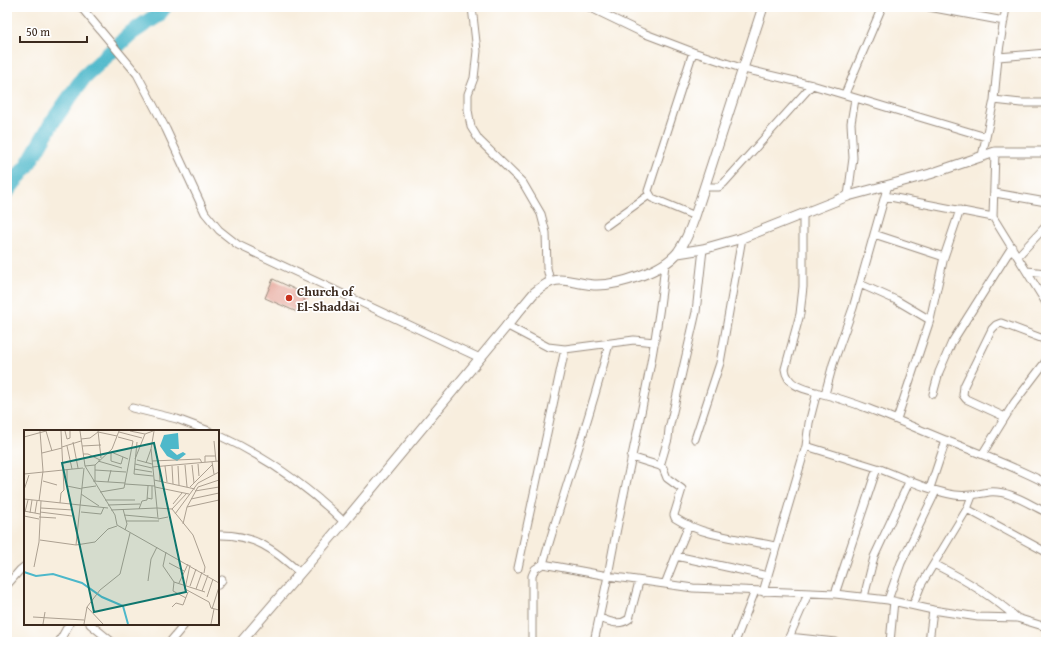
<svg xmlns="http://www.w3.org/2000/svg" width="1053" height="649" viewBox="0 0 1053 649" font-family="'Gentium Book Plus',serif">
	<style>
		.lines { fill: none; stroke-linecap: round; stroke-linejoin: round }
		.river { stroke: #4db8ca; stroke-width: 16 }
		.building { fill: #e7aa9e }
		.minor-casing { stroke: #9a8c7e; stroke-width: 9 }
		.tertiary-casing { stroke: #9a8c7e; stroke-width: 11 }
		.minor { stroke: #fff; stroke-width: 7 }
		.tertiary { stroke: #fff; stroke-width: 9 }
		.poi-dot { fill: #c8321e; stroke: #fff; stroke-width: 1.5 }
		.labels { text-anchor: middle; stroke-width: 3.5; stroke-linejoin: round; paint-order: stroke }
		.poi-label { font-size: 13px; font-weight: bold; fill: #3b2a1e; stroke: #fff; text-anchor: start }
		.inset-river { fill: none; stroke: #4db8ca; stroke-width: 2 }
		.inset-road { fill: none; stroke: #aca091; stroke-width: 1 }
		.view { fill: #0f766e; fill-opacity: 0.15; stroke: #0f766e; stroke-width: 2 }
		.inset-edge { fill: none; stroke: #3b2a1e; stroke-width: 2 }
	</style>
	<rect width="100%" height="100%" fill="#fff"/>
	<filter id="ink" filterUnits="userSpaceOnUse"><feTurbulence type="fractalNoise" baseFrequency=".025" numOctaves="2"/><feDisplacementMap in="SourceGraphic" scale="8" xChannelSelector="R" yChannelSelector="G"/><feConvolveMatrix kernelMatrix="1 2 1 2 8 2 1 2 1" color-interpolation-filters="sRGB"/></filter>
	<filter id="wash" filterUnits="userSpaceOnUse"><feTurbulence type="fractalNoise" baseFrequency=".012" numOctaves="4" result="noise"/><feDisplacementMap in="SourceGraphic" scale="16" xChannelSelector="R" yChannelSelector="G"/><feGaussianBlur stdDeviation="0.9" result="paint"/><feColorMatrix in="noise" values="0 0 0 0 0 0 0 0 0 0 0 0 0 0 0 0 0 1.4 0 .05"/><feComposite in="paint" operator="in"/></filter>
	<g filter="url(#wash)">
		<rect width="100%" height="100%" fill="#f8eede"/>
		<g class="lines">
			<path class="river" d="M7,191L27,166L53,121L84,77L131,33L158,15L164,7"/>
		</g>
		<g id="blocks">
			<path class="building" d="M273,279L305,294L303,308H299L297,312L265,298Z"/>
		</g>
	</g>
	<g filter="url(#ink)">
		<use href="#blocks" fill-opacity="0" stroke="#9a8c7e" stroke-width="1"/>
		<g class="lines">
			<defs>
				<path id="minor" d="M81,7L137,74L166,129L205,213L219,230L238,245L480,358
					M472,7L477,51L474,78L468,94V110L471,127L479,140L523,183L541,214L546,233L547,268L550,281
					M589,7L643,33L693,52L744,69L812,85L986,137
					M929,7L1004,21
					M693,52L648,191L652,198L695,216
					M998,57L1046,53
					M845,94L882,7
					M994,100L1021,103H1046
					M995,152L993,217L1046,303
					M982,156L994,100L998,57L1006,7
					M706,187H719L724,183L812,85
					M995,193L1046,202
					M848,196L853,158L851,123L855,99
					M885,196L993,217
					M803,213V287L800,314L785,369C787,386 804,389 819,393C863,404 903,423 945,440C979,453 1013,466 1046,483
					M607,225L649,195
					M874,234L944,257
					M1018,256L1046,226
					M665,264C655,369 626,472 608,576L693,588L835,594L888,600L933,610L978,617L1017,618L1046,627
					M1027,271L1046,273
					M860,284L896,300L930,320
					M506,325L548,347L565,349L634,340L655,342
					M825,394L833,364L853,308L888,185
					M933,394L939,372L952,342L1012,247
					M132,408L177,419L209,431
					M1005,417L966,399L963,395L964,386L992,329L996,325L1001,323L1046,340
					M897,419L930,320L944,257L960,210
					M218,435C267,457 306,485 344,522
					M695,439L720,363L742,238
					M806,446L877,468
					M983,453L1014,403L1046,361
					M631,457L660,466L663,468L667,478L682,489L674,515L675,518C704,537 743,539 776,546
					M660,466L668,439L669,429L696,312L703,249
					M930,488L946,440
					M972,496L967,509L1046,552
					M689,525L676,556L768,576
					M218,535C254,534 275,550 300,573
					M543,564C564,490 590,418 609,344
					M934,564C964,579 992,596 1017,618
					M518,568L565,349
					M665,584L676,556
					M7,585L20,570L25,566
					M218,585L222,580
					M763,592L806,446L809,423L817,392
					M835,594L877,468C902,477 929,491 955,495C970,497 976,494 989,492C1009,490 1028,504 1046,512
					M864,597L874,557L910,480
					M888,600L901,563L936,491
					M913,605L921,585L967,509
					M600,618C610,622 619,626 629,619L639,582
					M90,624L112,642
					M789,637L835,642
					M532,641V576L535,569L543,564L608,576L594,642
					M59,642L69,624
					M170,642L185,624
					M735,642L755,591
					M787,642L808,594
					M890,642L894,601
					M929,642L933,610"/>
				<path id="tertiary" d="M678,253L703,249L742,238L848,196L930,174L995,152H1046
					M241,642L344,522L534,293C559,271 566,283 594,285C618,286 663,271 678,252C686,241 691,228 695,216L763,7"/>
			</defs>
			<use href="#minor" class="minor-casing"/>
			<use href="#tertiary" class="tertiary-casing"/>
			<use href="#minor" class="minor"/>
			<use href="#tertiary" class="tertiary"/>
		</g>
	</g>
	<circle class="poi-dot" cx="289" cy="298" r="4"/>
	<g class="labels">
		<g class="poi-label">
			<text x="297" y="296">Church of<tspan x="297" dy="15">El-Shaddai</tspan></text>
		</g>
	</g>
	<g transform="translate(24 430)">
		<rect width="195" height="195" fill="#f8eede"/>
		<path d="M154,3L155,19H146L153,25L159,22L162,24L153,31L143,26L136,16L140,5Z" fill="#4db8ca"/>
		<path class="inset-river" d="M0,142L12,146L29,144L58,153L78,167L99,176L104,194"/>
		<path class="inset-road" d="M22,1L28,21M41,1L43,9L46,8V1M56,1L61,36L91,85L93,95L195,153M74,1L77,28M106,1L121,4L129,1M95,2L118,8M0,7L22,1M57,9L66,8L74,2L93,6M190,11L192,31M49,12L54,38M113,12L110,44L129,46M43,16L48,39M58,16L77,15M38,17L57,11M87,22V31L97,34L99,27M87,22L104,29M18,23L38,18M59,24H64L76,30M111,29L121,4M113,30L128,34M74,31L98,38M128,31L176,29L178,33M181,32V26H191M188,32L190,44M122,33L127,19M111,34L128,38M174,34L175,46M71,35V51M161,35L163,57M168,35L170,53M61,36L71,35L88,19L95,1M135,36L136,51M141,36L143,52M148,36L149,54M154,36L155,55M128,37L195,31M43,39V56L58,59M110,39L128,42M71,40L102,42M0,44L59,38M130,50L171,59M19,51L33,55M69,51L101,53M84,52L87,40M101,54L131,56M131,57L165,64M166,57L188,35M58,58L72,56M0,60L5,45M171,61L195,57M76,62L100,58L109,11L94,7M57,64L75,76M123,68L128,69V56M0,69L84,78M167,69L195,63M81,70H111M15,71L19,41L16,1M36,73L37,63L40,60L37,1M149,74L158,63M84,75L116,74M163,77L195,70M17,78L49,80M99,79L103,94L101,100M115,79L118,71L123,70L124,56M148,79L163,63M87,80L133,78L127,19L130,1M0,81L16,84M1,82L4,70M16,82L48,86M57,82L77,84L80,77M6,83L8,70M11,83L13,71M151,84L174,53L195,42M100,85L133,88M0,86L15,89M15,87L32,88M144,87L134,89L133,78L148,79L169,105L181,137L180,143M102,91H135M159,94L163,77L174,57L195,50M16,110L52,115L71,112L84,99L93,96M52,115L60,38M142,122L139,136L150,152M145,133L160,141M166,135L161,159L185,172L187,178L195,180M10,137L15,112L17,71M124,151L127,129L133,117M155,153L164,134M166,156L172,139M172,159L178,142M178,161L184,145M183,167L189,149M162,168L149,161L150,152L181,162M63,177L79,194M148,177L152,173L159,175L164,162M188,179L195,157M9,187L60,190M19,194L21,182M60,194L63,177L76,160L96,144L106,103M187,194L190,179"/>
		<path class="view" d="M130,13L162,162L70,182L38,33Z"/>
		<rect width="195" height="195" class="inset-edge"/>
	</g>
	<rect width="1053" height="649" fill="none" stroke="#fff" stroke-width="24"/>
	<path d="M20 36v6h67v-6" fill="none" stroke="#3b2a1e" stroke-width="2"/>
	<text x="26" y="36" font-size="12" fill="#3b2a1e" stroke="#ffffff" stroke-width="3" paint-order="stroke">50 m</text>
</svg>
